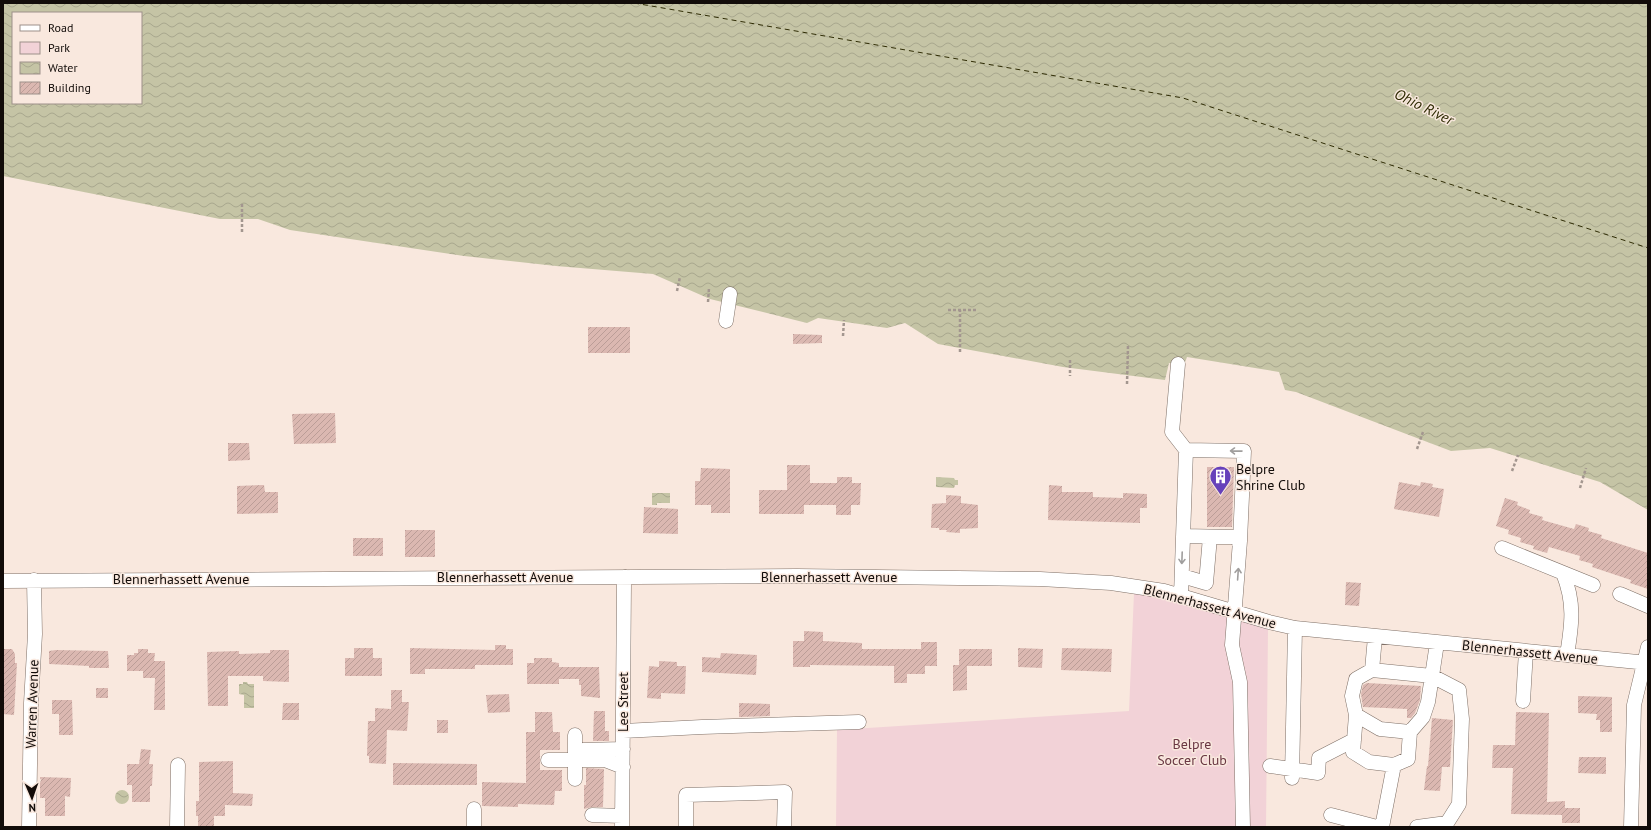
<svg xmlns="http://www.w3.org/2000/svg" width="1651" height="830" viewBox="0 0 1651 830" font-family="'PT Sans',sans-serif">
	<style>
		.park { fill: #f2d2d7 }
		.water { fill: url(#water-waves); fill-rule: evenodd }
		.lines { fill: none; stroke-linecap: round; stroke-linejoin: round }
		.ferry { stroke: #2f2c04; stroke-width: 1; stroke-dasharray: 5 4; stroke-linecap: butt }
		.building { fill: url(#building-hatch) }
		.minor-casing { stroke: #7f7067; stroke-width: 15 }
		.path { stroke: #a3968f; stroke-width: 2.5; stroke-dasharray: 3 2; stroke-linecap: butt }
		.minor { stroke: #fff; stroke-width: 14 }
		.oneway { stroke: #a09e9d }
		.labels { text-anchor: middle; stroke-width: 3; stroke-linejoin: round; paint-order: stroke }
		.poi-label { font-size: 14px; fill: #120c09; stroke: #f9e8de; text-anchor: start }
		.street-label { font-size: 14px; fill: #120c09; stroke: #f9e8de }
		.park-label { font-size: 14px; fill: #6a3843; stroke: #f9e8de }
		.water-label { font-size: 15px; font-style: italic; fill: #2f2c04; stroke: #f9e8de }
	</style>
	<defs>
		<pattern id="water-waves" width="16" height="10" patternUnits="userSpaceOnUse"><rect width="16" height="10" fill="#c5c4a5"/><path d="M0 5q4-4 8 0t8 0" fill="none" stroke="#a8a78d"/></pattern>
		<pattern id="building-hatch" width="6" height="6" patternUnits="userSpaceOnUse"><rect width="6" height="6" fill="#dbb8b1"/><path d="M-1 1l2-2M0 6l6-6M5 7l2-2" fill="none" stroke="#bb9d97"/></pattern>
	</defs>
	<rect width="100%" height="100%" fill="#f9e8de"/>
	<path class="park" d="M1134,593L1163,598L1268,629L1266,827H836L837,730L1129,711Z"/>
	<path class="water" d="M3,3H1648V510L1600,482L1490,448L1451,451L1296,392L1285,390L1279,372L1187,357L1184,365L1169,363L1165,380L1063,367L938,344L905,323L887,328L818,318L807,323L710,299L653,274L556,266L464,256L290,230L258,219H220L3,176ZM13,13H141V103H13Z
		M936,477L954,478L955,480H958V485H955L954,488L936,487Z
		M652,493H670V503H657V505H652Z
		M243,682H247L248,684H254V708H244V695L239,694V684H243Z
		M115 797a7 7 0 1 1 14 0a7 7 0 1 1-14 0Z"/>
	<g class="lines">
		<path class="ferry" d="M634,3L1183,98L1648,248"/>
	</g>
	<path class="building" d="M588,327H630V353H588Z
		M793,334L822,335V343L793,344Z
		M335,413L336,443L294,444L292,414Z
		M228,443H249L250,460L228,461Z
		M787,465H810V483H837V477H852V483H861L860,505H851V515H836V505H804V514H759V490H787Z
		M1207,467H1234L1232,527H1207Z
		M701,468L730,469V513H711V505H695V481H700Z
		M1399,482L1420,486L1421,482L1433,484L1432,487L1444,489L1439,517L1394,509Z
		M264,485L265,492H278V513L237,514V486Z
		M1049,485L1062,486V492H1093V497L1123,498V493L1147,494V508H1140V523L1048,520Z
		M946,495L961,496V503L978,505V528L960,529V533L946,532L947,530H939V528H931L932,504L946,503Z
		M1505,498L1518,502L1517,505L1530,510L1529,513L1543,517L1542,520L1574,529L1576,524L1589,528L1588,531L1602,535L1601,538L1648,553V589L1630,583L1631,580L1592,567L1593,564L1579,560L1580,556L1549,547L1547,553L1533,549L1534,546L1520,542L1521,538L1508,534L1509,530L1496,526Z
		M644,507L678,509V534L643,533Z
		M405,530H435V557H405Z
		M353,538H383V556H353Z
		M1346,582L1361,583L1359,606L1345,605Z
		M804,631L823,632V641L862,643V649H921V642H937V666H925V674H907V683H894V666L810,665V667H793V641H804Z
		M495,645H506V649H513V665H475V669H425V674H410V648L495,650Z
		M354,648H373V658H382V676H345V658H354Z
		M1018,648L1043,649L1042,668L1018,667Z
		M1062,648L1112,649L1111,672L1061,670Z
		M3,649H12L15,654V663H17L14,715L3,714Z
		M138,649H148V653H155L154,661H165V710H154L155,678H143V671H127V655H134V653H138Z
		M959,649H992V666H967V690L953,691V665H959Z
		M56,650L108,651L109,668H89V666L49,664V651Z
		M270,650H289V682L263,681V676H228V706H208L207,652L239,651V654L270,653Z
		M721,653L757,655L756,675L702,672V657L720,658Z
		M534,658H552V662L559,663V667H599L600,698L581,696V685H579V679H559V684H527V663H534Z
		M659,661L677,662V666H686L685,694L661,693V699L647,698L649,666L659,667Z
		M1367,683L1421,686L1420,700L1415,713L1411,718H1407V709L1363,707L1361,694L1363,685Z
		M96,688H108V698H96Z
		M391,690H402V702H409L407,731L387,730L386,764L369,763V756H367L368,721H375V708L391,709Z
		M509,694L510,712L488,713L486,695Z
		M1578,696L1612,697V732H1600V720H1596L1597,714L1578,713Z
		M52,700H72L73,735H59V714H52Z
		M283,703H299V720H282Z
		M739,703L770,704V716L739,717Z
		M594,711H605V731H609V741H593Z
		M535,712H552L553,732H560V750H540V770H562V791H555L554,805L518,804V807L482,806V782L526,783V732H535Z
		M1516,712L1549,713L1547,802L1565,801V808H1580V823H1562V815L1511,814L1513,768H1492L1493,745H1515Z
		M1432,718L1453,720L1450,767H1442L1440,791L1424,790L1427,766H1428Z
		M437,720H448V733H437Z
		M141,749L151,750L149,764H153L152,786H150V802H132V785H127V764H139Z
		M1579,757H1606V774L1578,773Z
		M233,761V793L253,794L252,806L225,805V816H214V827H198V816H196V801H199V762Z
		M393,763L477,764V785H393Z
		M586,768L604,769L603,807H592L584,809V785H586Z
		M40,777L71,778L70,797L65,796V816H45V798H40Z"/>
	<g class="lines">
		<defs>
			<path id="minor" d="M726,321L730,294
				M1178,364L1172,432L1186,450
				M1183,536L1233,537L1240,541
				M1502,548L1593,585
				M1563,573C1575,603 1572,624 1567,655
				M1182,576L1206,583L1210,537
				M3,581L797,576L1040,579L1111,583L1164,591L1269,622L1295,628L1648,663
				M1620,594L1648,606
				M1181,596L1186,450L1244,451L1240,541L1232,645L1240,682L1243,827
				M1375,637L1372,670L1432,676L1437,643
				M1372,670L1356,679L1352,696L1356,715L1380,729L1410,732L1423,717L1428,702L1432,676L1459,690L1462,719L1459,804L1447,823L1417,827
				M1523,701L1526,651
				M1356,715L1353,752L1369,762L1394,765
				M623,731L702,727L859,722
				M583,750L623,749
				M548,760H605L623,767
				M1270,766L1318,773L1319,758L1354,740
				M1292,778L1295,628
				M575,779V735
				M592,815L622,816
				M1331,815L1377,827
				M29,827L31,703L35,634L34,580
				M177,827L178,765
				M474,827V809
				M622,827L624,583L625,577
				M686,827V795L785,792L784,827
				M1382,827L1394,765L1408,759L1410,732
				M1631,827L1634,705L1648,647"/>
		</defs>
		<use href="#minor" class="minor-casing"/>
		<path class="path" d="M242,232V203
			M677,291L680,277
			M708,302L709,288
			M948,310H976
			M843,336L844,320
			M960,352V310
			M1070,360V376
			M1127,384L1128,346
			M1417,449L1423,432
			M1512,471L1518,455
			M1580,488L1586,468"/>
		<use href="#minor" class="minor"/>
	</g>
	<defs><path id="oneway-shaft" d="M-6 0H5M1.5-3L5.5 0L1.5 3" fill="none" stroke-width="1.6" stroke-linecap="round" stroke-linejoin="round"/></defs>
	<g class="oneway">
		<use href="#oneway-shaft" transform="translate(1236 451) rotate(-179)"/>
		<use href="#oneway-shaft" transform="translate(1182 558) rotate(92)"/>
		<use href="#oneway-shaft" transform="translate(1238 574) rotate(-86)"/>
	</g>
	<defs>
		<symbol id="building-pin" viewBox="-11 -11 22 30"><path d="M0 17L-7.5 6A9.5 9.5 0 1 1 7.5 6Z" fill="#6641ba" stroke="#f9e8de"/><path d="M-4-6H4V6H1V3H-1V6H-4ZM-2.5-4.3h1.7v1.8h-1.7ZM.8-4.3h1.7v1.8H.8ZM-2.5-1h1.7V.8h-1.7ZM.8-1h1.7V.8H.8Z" fill="#fff"/></symbol>
	</defs>
	<g fill-rule="evenodd">
		<use href="#building-pin" x="1208" y="464" width="25" height="34"/>
	</g>
	<g class="labels">
		<g class="poi-label">
			<text x="1236" y="474">Belpre<tspan x="1236" dy="16">Shrine Club</tspan></text>
		</g>
		<g class="street-label">
			<text x="505" y="582">Blennerhassett Avenue</text>
			<text x="829" y="582">Blennerhassett Avenue</text>
			<text x="181" y="584">Blennerhassett Avenue</text>
			<text transform="translate(1210 606) rotate(15)" y="5">Blennerhassett Avenue</text>
			<text transform="translate(1530 652) rotate(6)" y="5">Blennerhassett Avenue</text>
			<text transform="translate(623 702) rotate(-90)" y="5">Lee Street</text>
			<text transform="translate(32 704) rotate(-88)" y="5">Warren Avenue</text>
		</g>
		<g class="park-label">
			<text x="1192" y="749">Belpre<tspan x="1192" dy="16">Soccer Club</tspan></text>
		</g>
		<g class="water-label">
			<text transform="translate(1424 107) rotate(26)" y="5">Ohio River</text>
		</g>
	</g>
	<rect width="1651" height="830" fill="none" stroke="#120c09" stroke-width="8"/>
	<rect x="12" y="12" width="130" height="92" fill="#f9e8de" stroke="#9d9089"/>
	<rect x="20" y="25" width="20" height="6" fill="#ffffff" stroke="#9d9089"/>
	<text x="48" y="32" font-size="12" fill="#120c09">Road</text>
	<rect x="20" y="42" width="20" height="12" fill="#f2d2d7" stroke="#9d9089"/>
	<text x="48" y="52" font-size="12" fill="#120c09">Park</text>
	<rect x="20" y="62" width="20" height="12" fill="url(#water-waves)" stroke="#9d9089"/>
	<text x="48" y="72" font-size="12" fill="#120c09">Water</text>
	<rect x="20" y="82" width="20" height="12" fill="url(#building-hatch)" stroke="#9d9089"/>
	<text x="48" y="92" font-size="12" fill="#120c09">Building</text>
	<g transform="translate(32 798) rotate(178)" stroke="#f9e8de" stroke-width="3" paint-order="stroke">
	<path d="M0-3L7 15L0 10L-7 15Z" fill="#120c09"/>
	<text y="-6" font-size="11" font-weight="bold" text-anchor="middle" fill="#120c09">N</text>
	</g>
</svg>
